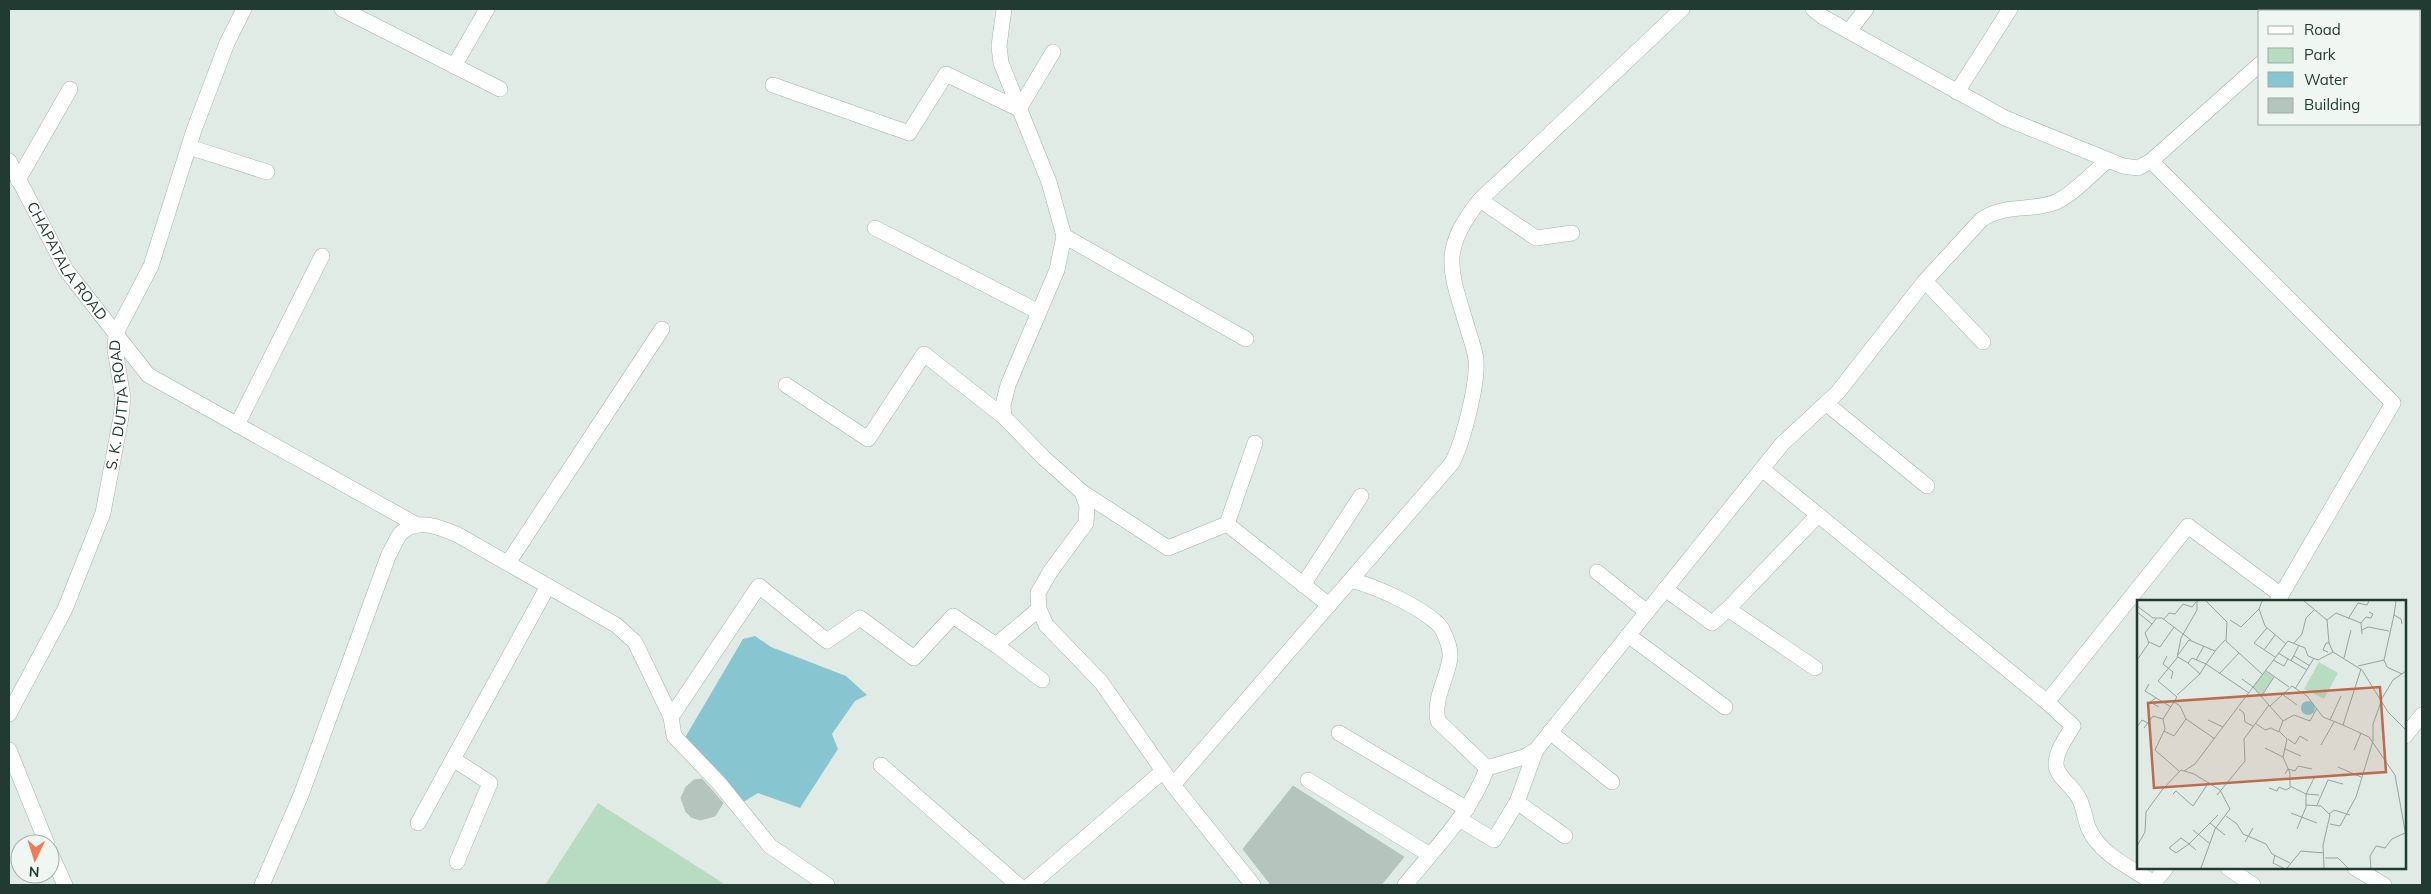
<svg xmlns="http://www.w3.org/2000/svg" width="2431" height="894" viewBox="0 0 2431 894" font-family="Mulish,sans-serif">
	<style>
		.green { fill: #b8dcc1 }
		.water { fill: #87c6d0 }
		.building { fill: #b5c5be; stroke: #b2c4bc }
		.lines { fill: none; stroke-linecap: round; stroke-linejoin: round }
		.street-casing { stroke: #a3b3ac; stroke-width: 16 }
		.secondary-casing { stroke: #9fb6ad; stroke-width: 16 }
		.street { stroke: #fff; stroke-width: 15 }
		.secondary { stroke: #fff; stroke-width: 15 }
		.labels { text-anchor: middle; stroke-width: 4.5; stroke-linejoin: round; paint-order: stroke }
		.street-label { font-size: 15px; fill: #213b33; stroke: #f0f7f3 }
		.inset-road { fill: none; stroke: #94a59e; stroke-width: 1 }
		.view { fill: #bd6a4e; fill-opacity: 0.15; stroke: #bd6a4e; stroke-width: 2.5 }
		.inset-edge { fill: none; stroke: #213b33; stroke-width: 2.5 }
	</style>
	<rect width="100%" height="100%" fill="#e0ebe5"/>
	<path class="green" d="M598,803L726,885H545Z"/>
	<path class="water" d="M755,636L771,647L846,676L867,695L855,701L832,734L838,749L800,808L758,793L740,804L683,741L743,639Z"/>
	<path class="building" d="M702,779L723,803L715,816L700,820L691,817L686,812L681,798L686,787L694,780Z
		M1293,786L1404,857L1381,885H1271L1243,849Z"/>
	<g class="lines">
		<defs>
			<g id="street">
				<path d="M342,9L500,89"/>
				<path d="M1004,9L999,46L1001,63L1049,182L1064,236L1057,270L1008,385L1003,405L1004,417L1044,458L1082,492L1087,506L1086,523L1050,572L1038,593L1039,609L1046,625L1101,682L1173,785L1253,885"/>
				<path d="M1813,9L1823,17L2005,118L2123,166L2138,168L2151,161L2260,64"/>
				<path d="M2319,11L2321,9"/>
				<path d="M1849,31L1866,9"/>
				<path d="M454,66L487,9"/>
				<path d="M773,85L909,133L946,74L1019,109L1053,52"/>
				<path d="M1957,92L2010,9"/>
				<path d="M189,147L267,172"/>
				<path id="s1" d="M9,161L66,270L148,375L417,525"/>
				<path d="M2151,161L2393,403L2277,602"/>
				<path d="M18,180L70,89"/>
				<path d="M1480,200L1536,238L1572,233"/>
				<path d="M875,228L1039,312"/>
				<path d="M1064,236L1246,339"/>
				<path d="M1925,281L1983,342"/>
				<path d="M786,385L868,439L924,354L1004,417"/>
				<path d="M1827,404L1927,486"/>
				<path d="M237,425L322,256"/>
				<path d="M1762,469L2047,702"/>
				<path d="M1082,492L1168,548L1227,524L1329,605"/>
				<path d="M1227,524L1255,443"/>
				<path d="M508,563L662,329"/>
				<path d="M1597,572L1647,612"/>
				<path d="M1351,580C1377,587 1417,605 1437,623C1444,629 1451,648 1450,658C1447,680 1433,698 1438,721L1487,768"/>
				<path d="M1303,585L1361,496"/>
				<path d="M1665,589L1712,623L1728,609L1815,668"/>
				<path d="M1728,609L1818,515"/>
				<path d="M1628,635L1725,707"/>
				<path d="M996,645L1042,680"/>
				<path id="s2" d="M9,714L65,609L103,513L121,417L123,398L115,349L116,333L151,266L194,130L227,43L244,9"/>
				<path d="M671,717L759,586L827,641L860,618L914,658L953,616L996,645L1039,609"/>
				<path d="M1550,732L1612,782"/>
				<path d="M1339,733L1467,809"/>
				<path d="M2405,736L2422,715"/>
				<path d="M453,759L490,783L457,862"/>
				<path d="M881,765L1018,885"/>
				<path d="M1308,780L1430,855"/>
				<path d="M1173,785L1452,463C1463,442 1478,384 1476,360C1475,350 1471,340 1468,330C1451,271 1438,252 1480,200L1682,9"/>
				<path d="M1517,802L1565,836"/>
				<path d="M1459,819L1494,840L1517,802L1536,750"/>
				<path d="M418,823L548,586"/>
				<path d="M2228,868L2253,885"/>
				<path d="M2355,868L2384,885"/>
				<path d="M2154,883C2131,868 2099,854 2088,827C2084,816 2084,805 2077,795C2071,785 2056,776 2056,764C2056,750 2067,737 2073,726L2047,702L2188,526L2281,595"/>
				<path d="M262,885L301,795L389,554C393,548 396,539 401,533C417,517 442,528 458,535L616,625L635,642L671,717L674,736L719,783L770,846L827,885"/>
				<path d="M1030,885L1163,771"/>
				<path d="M1405,885C1435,848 1471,813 1487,768L1524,757L1536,750L1782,444L1838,392L1925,281L1981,220C2004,203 2031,212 2056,202C2075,193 2092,173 2108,160"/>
				<path d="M2152,885L2166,868"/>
			</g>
			<path id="secondary" d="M9,750L47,844
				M50,852L65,885"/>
		</defs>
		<use href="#street" class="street-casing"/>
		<use href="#secondary" class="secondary-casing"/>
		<use href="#street" class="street"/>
		<use href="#secondary" class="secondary"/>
	</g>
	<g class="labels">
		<g class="street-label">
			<text dy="5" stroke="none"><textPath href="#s1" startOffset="116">CHAPATALA ROAD</textPath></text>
			<text dy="5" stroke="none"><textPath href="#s2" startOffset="332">S. K. DUTTA ROAD</textPath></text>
		</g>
	</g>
	<g transform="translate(2137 600)">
		<rect width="269" height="269" fill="#e0ebe5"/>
		<path d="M182,62L201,73L187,99L167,89ZM128,71L137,77L124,97L116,87Z" fill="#b8dcc1"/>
		<path d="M164 108a7 7 0 1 1 14 0a7 7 0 1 1-14 0Z" fill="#87c6d0"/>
		<path class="inset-road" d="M69,1L90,22L89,41L125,74M125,1L122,9L128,26L149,44M167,1L190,20L192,43L196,52L225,70L251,112L269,130M259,1L257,15L264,19L265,24M0,6L16,18H25L54,40M0,12L15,24M27,19L32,13L38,14L46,4L55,7L59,2M211,19L221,3L230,5L232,1M93,20L104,27L122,9M190,20L199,13L224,23M130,28L117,43L138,57M225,30L231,27L252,31M225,34L224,23L229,17L234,18L236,14L232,12M12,42L23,47L37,27M157,43L165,34L169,18L177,10M127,50L138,35M191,52L186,50L189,43H192M141,53L170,70M41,55L52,40L78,51L88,40M30,56L26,64L36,72L34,79M157,56L173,66M41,57L51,63L55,58L69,64L79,50M207,58L214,30M0,60L12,43L8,33L19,19M59,60L67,46M136,60L147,66L151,59M247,60L250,67L265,74M154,61L162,45M51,63L63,74L69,64L112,93M221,66L247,60L257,15M128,70L152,87M82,74L102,53M12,84L8,91L34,107M158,89L177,58M145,94L160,105M40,95L63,74M124,97L137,77M19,98L13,102L22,107M244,100L256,80L269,71M133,106L155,86L170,96L186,117L206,125L224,69M102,109L107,113L108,122L116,126M49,119L78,139M71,120L86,127M193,120L204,96M146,121L157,115L173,121L180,108M118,123L128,130L134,128L142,132M206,125L232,137L258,175L269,236M0,127L5,120L11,123M7,128L16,116L26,119M27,131L37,136L49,119L43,106L37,102M151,139L158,144L163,136L171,141M184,145L197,122M128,148L146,157M148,149L164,156M217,150L224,133M201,167L224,177M42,171L18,150L28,129L26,119L40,97L21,81L40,58L44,38L60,10V1M47,171L58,164L116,87L105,79M148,174L151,169L158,171L161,166L175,169M178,176L169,194L182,195M132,188L140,191L142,187L149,190L154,187M36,194L39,191L56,206L72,182M80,195L108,161L107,139L132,105M169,205L184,206L193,215L186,245L187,268M180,205L191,180L206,184M154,213L180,223M192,214L197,210L213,215M89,216L100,224L106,234L129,244L135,254L153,263M73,223L88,235M193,224L203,226L219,197L236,141V124L244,102M160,229L169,207V194L153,186V173L146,157L150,139L142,131L146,121L116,87L151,41L168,48L171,56L181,60L196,52M56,230L72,243M44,238L52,244L39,253L32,248ZM108,242L116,228M0,246L8,232L9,212L25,190L44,170L57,174L83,190L93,209L78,229L64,268M59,250L52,244L81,215M138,255L136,263L146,268M188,258H201L211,268M150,268L164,251L187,253M234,268L233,256L239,246L248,248L255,239L268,233"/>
		<path class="view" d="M243,87L249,172L17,188L11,103Z"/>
		<rect width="269" height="269" class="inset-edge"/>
	</g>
	<rect width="2431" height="894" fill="none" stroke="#213b33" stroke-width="20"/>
	<rect x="2258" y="10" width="162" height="115" fill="#f0f7f3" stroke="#9daca6"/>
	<rect x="2268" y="26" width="25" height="8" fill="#ffffff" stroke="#9daca6"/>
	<text x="2304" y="35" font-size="15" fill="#213b33">Road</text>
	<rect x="2268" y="48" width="25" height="15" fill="#b8dcc1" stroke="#9daca6"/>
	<text x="2304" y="60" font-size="15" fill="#213b33">Park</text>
	<rect x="2268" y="72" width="25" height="15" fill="#87c6d0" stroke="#9daca6"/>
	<text x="2304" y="85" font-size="15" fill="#213b33">Water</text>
	<rect x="2268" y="98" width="25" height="15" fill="#b5c5be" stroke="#9daca6"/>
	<text x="2304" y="110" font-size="15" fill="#213b33">Building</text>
	<g transform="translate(35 859) rotate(184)"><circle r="24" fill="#f0f7f3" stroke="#9daca6"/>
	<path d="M0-4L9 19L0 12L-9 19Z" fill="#f17a57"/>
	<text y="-8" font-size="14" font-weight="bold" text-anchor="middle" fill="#213b33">N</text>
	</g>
</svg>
